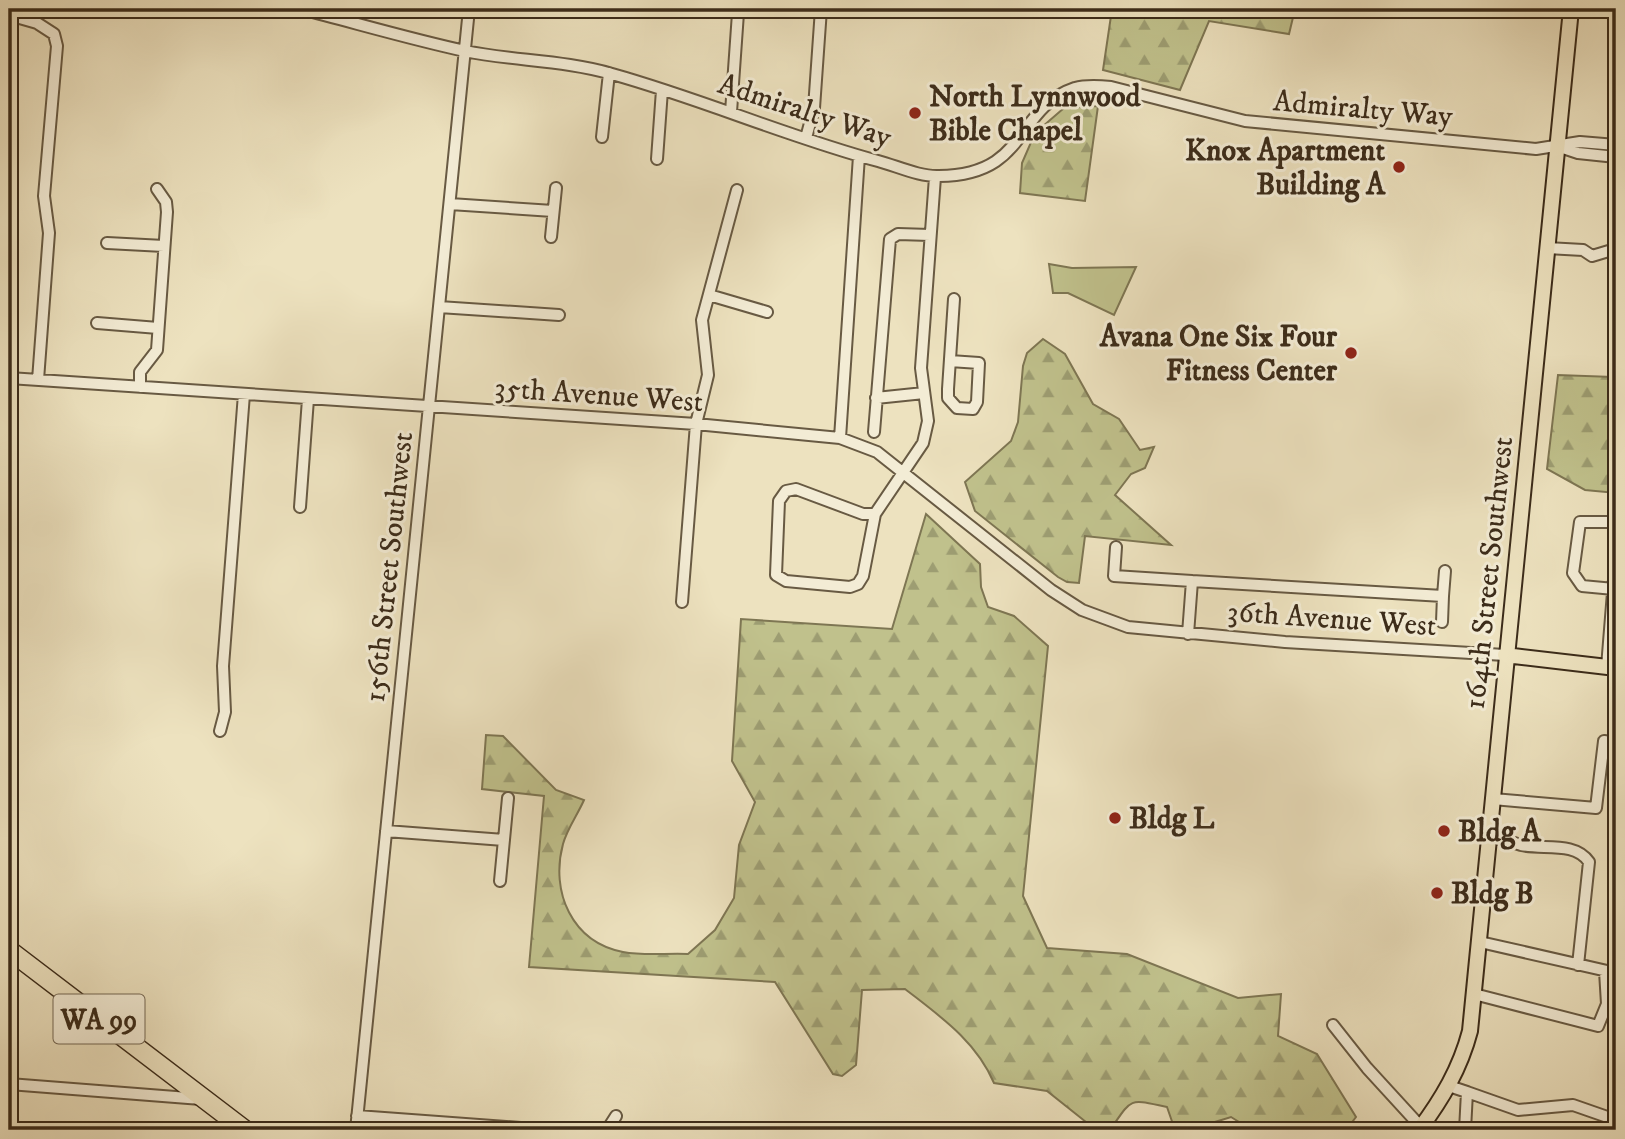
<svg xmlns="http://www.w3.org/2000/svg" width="1625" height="1139" viewBox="0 0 1625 1139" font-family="'IM FELL DW Pica',serif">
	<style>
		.green { fill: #c0c18c; stroke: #7e7653; stroke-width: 2 }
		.forest { fill: url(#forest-firs); stroke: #7e7653; stroke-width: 2 }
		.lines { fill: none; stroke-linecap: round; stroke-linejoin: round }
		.minor-casing { stroke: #685a43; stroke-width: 14 }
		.major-casing { stroke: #3c2c1a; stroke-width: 18 }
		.highway-casing { stroke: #3c2c1a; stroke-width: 21 }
		.minor { stroke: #f3ecd5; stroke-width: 10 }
		.major { stroke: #ede2bf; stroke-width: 14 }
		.highway { stroke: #ede2bf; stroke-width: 18 }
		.poi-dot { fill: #8f2418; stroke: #f3ecd5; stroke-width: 2.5 }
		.labels { text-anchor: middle; stroke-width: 6; stroke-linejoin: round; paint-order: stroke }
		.shield { fill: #f3ecd5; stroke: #736652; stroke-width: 2 }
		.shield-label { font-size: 28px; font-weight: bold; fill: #3c2c1a }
		.poi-label { font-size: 30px; font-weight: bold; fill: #3c2c1a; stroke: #f3ecd5; text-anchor: start }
		.street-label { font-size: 30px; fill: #3c2c1a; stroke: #f3ecd5 }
	</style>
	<defs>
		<pattern id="forest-firs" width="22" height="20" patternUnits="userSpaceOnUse" patternTransform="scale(1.75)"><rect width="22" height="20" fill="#c0c18c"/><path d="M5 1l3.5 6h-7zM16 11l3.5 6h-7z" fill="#9d9d72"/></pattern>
	</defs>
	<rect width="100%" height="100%" fill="#ede2bf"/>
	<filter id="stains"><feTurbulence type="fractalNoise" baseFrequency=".00286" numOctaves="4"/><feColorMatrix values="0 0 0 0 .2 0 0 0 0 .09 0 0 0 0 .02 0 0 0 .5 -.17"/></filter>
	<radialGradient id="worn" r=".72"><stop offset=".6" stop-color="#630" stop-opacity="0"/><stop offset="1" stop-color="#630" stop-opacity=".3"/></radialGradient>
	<path class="green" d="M1049,264L1072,268L1136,267L1114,315L1068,293H1053Z"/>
	<path class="forest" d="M1112,9H1295L1289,34L1209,21L1180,90L1103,70Z
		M1098,106L1085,201L1020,193L1022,163L1035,133L1064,108Z
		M1043,339L1065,354L1093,404L1119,419L1140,450L1154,447L1145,468L1131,474L1115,495L1171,545L1085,536L1079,583L1067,582L1058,577L975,511L965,482L1011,441L1018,422L1023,366L1027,353Z
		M1614,342H1616V493L1585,490L1547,469L1558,375L1613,377Z
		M926,514L980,564L981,587L988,607L1014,616L1048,646L1023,896L1047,948L1127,954L1238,998L1281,994L1278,1036L1317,1054L1356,1117L1346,1130H1252L1231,1117L1215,1122L1207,1130H1175L1167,1107C1128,1099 1133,1097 1110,1130H1088L1086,1122L1047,1091L994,1083C976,1041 941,1017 905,989L862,990L856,1065L842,1076L833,1074L775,982L529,967L544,796L482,789L486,735L503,736L556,790L584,800C578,814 567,829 563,844C550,892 572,942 623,952C644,956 666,953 688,954L715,930L734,898L739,845L755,802L732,761L741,619L892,629Z"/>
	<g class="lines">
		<defs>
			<path id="minor" d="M301,9C356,23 410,39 465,51C513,61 564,60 612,74C702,99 788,137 878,161C897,166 920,177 939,176C1030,175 1013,109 1075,88C1086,85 1100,86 1111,87L1245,121L1536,149L1580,142L1616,145
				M9,15L37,23L54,34L57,46L44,196L49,233L38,380
				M731,112L738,13
				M602,137L609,73
				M806,138L814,108L821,9
				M1560,147L1578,153L1616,157
				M657,159L662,90
				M450,204L553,211
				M551,237L556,188
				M107,243L164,246
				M1547,248L1583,250L1592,256L1612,250L1616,251
				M709,295L767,312
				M439,307L559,315
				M97,323L158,328
				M950,361L979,363L977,402L973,409L957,408L948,398V389L954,299
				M9,378L696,424L840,438L877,452L1051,590L1082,610L1128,627L1285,642L1505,655
				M140,387V372L157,350L167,212L166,202L157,189
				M876,398L924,393
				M874,432L890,239L898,234L930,235
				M840,438L859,156
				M300,507L308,399
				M875,514H863L796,489L786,491L779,501L776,575L786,581L850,587L858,584L863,576L875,514L923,443L928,421L921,368L935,177
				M1116,547L1114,576L1192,581
				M1614,589L1582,586L1573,573L1580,522H1612L1616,527
				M682,602L696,424L708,375L702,320L737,190
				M1442,622L1443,596
				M1188,634L1192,581L1443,596L1445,571
				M1607,667L1616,555
				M220,731L225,712L223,666L244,394
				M1493,799L1596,808L1604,741L1616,743
				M386,831L504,840
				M1490,838C1503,838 1510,842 1521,845C1543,850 1575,841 1589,862L1578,965
				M500,881L508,798
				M1480,942L1616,973
				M1474,994L1598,1026L1607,1004L1605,971
				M1333,1025L1367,1068L1421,1127
				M9,1084L201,1099
				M1449,1086L1467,1092L1465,1130
				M1467,1092L1518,1110L1573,1105L1616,1120
				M357,1116L547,1130
				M356,1130L469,9
				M607,1130L616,1116"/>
			<path id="major" d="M1505,655L1616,668
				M1419,1130C1442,1099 1460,1069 1470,1031L1571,9"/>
			<path id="highway" d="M9,950L245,1130"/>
		</defs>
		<use href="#minor" class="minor-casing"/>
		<use href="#major" class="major-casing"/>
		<use href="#highway" class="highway-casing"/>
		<use href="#minor" class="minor"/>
		<use href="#major" class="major"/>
		<use href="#highway" class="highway"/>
	</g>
	<g class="poi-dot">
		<circle cx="915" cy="113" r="7"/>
		<circle cx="1399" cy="167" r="7"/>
		<circle cx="1351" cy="353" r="7"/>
		<circle cx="1115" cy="818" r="7"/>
		<circle cx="1444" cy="831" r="7"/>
		<circle cx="1437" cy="893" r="7"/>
	</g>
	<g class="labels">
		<rect class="shield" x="53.5" y="994.5" width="91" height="49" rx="5"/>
		<g class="shield-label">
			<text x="99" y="1029">WA 99</text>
		</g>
		<g class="poi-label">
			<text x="929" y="106">North Lynnwood<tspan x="929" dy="34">Bible Chapel</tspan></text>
			<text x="1385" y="160" text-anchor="end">Knox Apartment<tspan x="1385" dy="34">Building A</tspan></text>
			<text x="1337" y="346" text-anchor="end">Avana One Six Four<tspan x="1337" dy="34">Fitness Center</tspan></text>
			<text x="1129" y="828">Bldg L</text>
			<text x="1458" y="841">Bldg A</text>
			<text x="1451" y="903">Bldg B</text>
		</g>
		<g class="street-label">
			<text transform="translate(1363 108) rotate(5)" y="10">Admiralty Way</text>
			<text transform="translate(805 110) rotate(18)" y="10">Admiralty Way</text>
			<text transform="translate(599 394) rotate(4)" y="10">35th Avenue West</text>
			<text transform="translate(388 567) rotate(-84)" y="10">156th Street Southwest</text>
			<text transform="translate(1488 573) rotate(-84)" y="10">164th Street Southwest</text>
			<text transform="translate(1332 618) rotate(4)" y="10">36th Avenue West</text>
		</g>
	</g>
	<rect width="1625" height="1139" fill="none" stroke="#ede2bf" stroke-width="35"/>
	<rect x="10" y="10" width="1604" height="1118" fill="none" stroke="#3c2c1a" stroke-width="3.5"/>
	<rect x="18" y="18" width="1590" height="1104" fill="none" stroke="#3c2c1a" stroke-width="2"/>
	<rect width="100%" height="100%" filter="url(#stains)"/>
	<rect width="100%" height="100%" fill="url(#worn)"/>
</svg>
